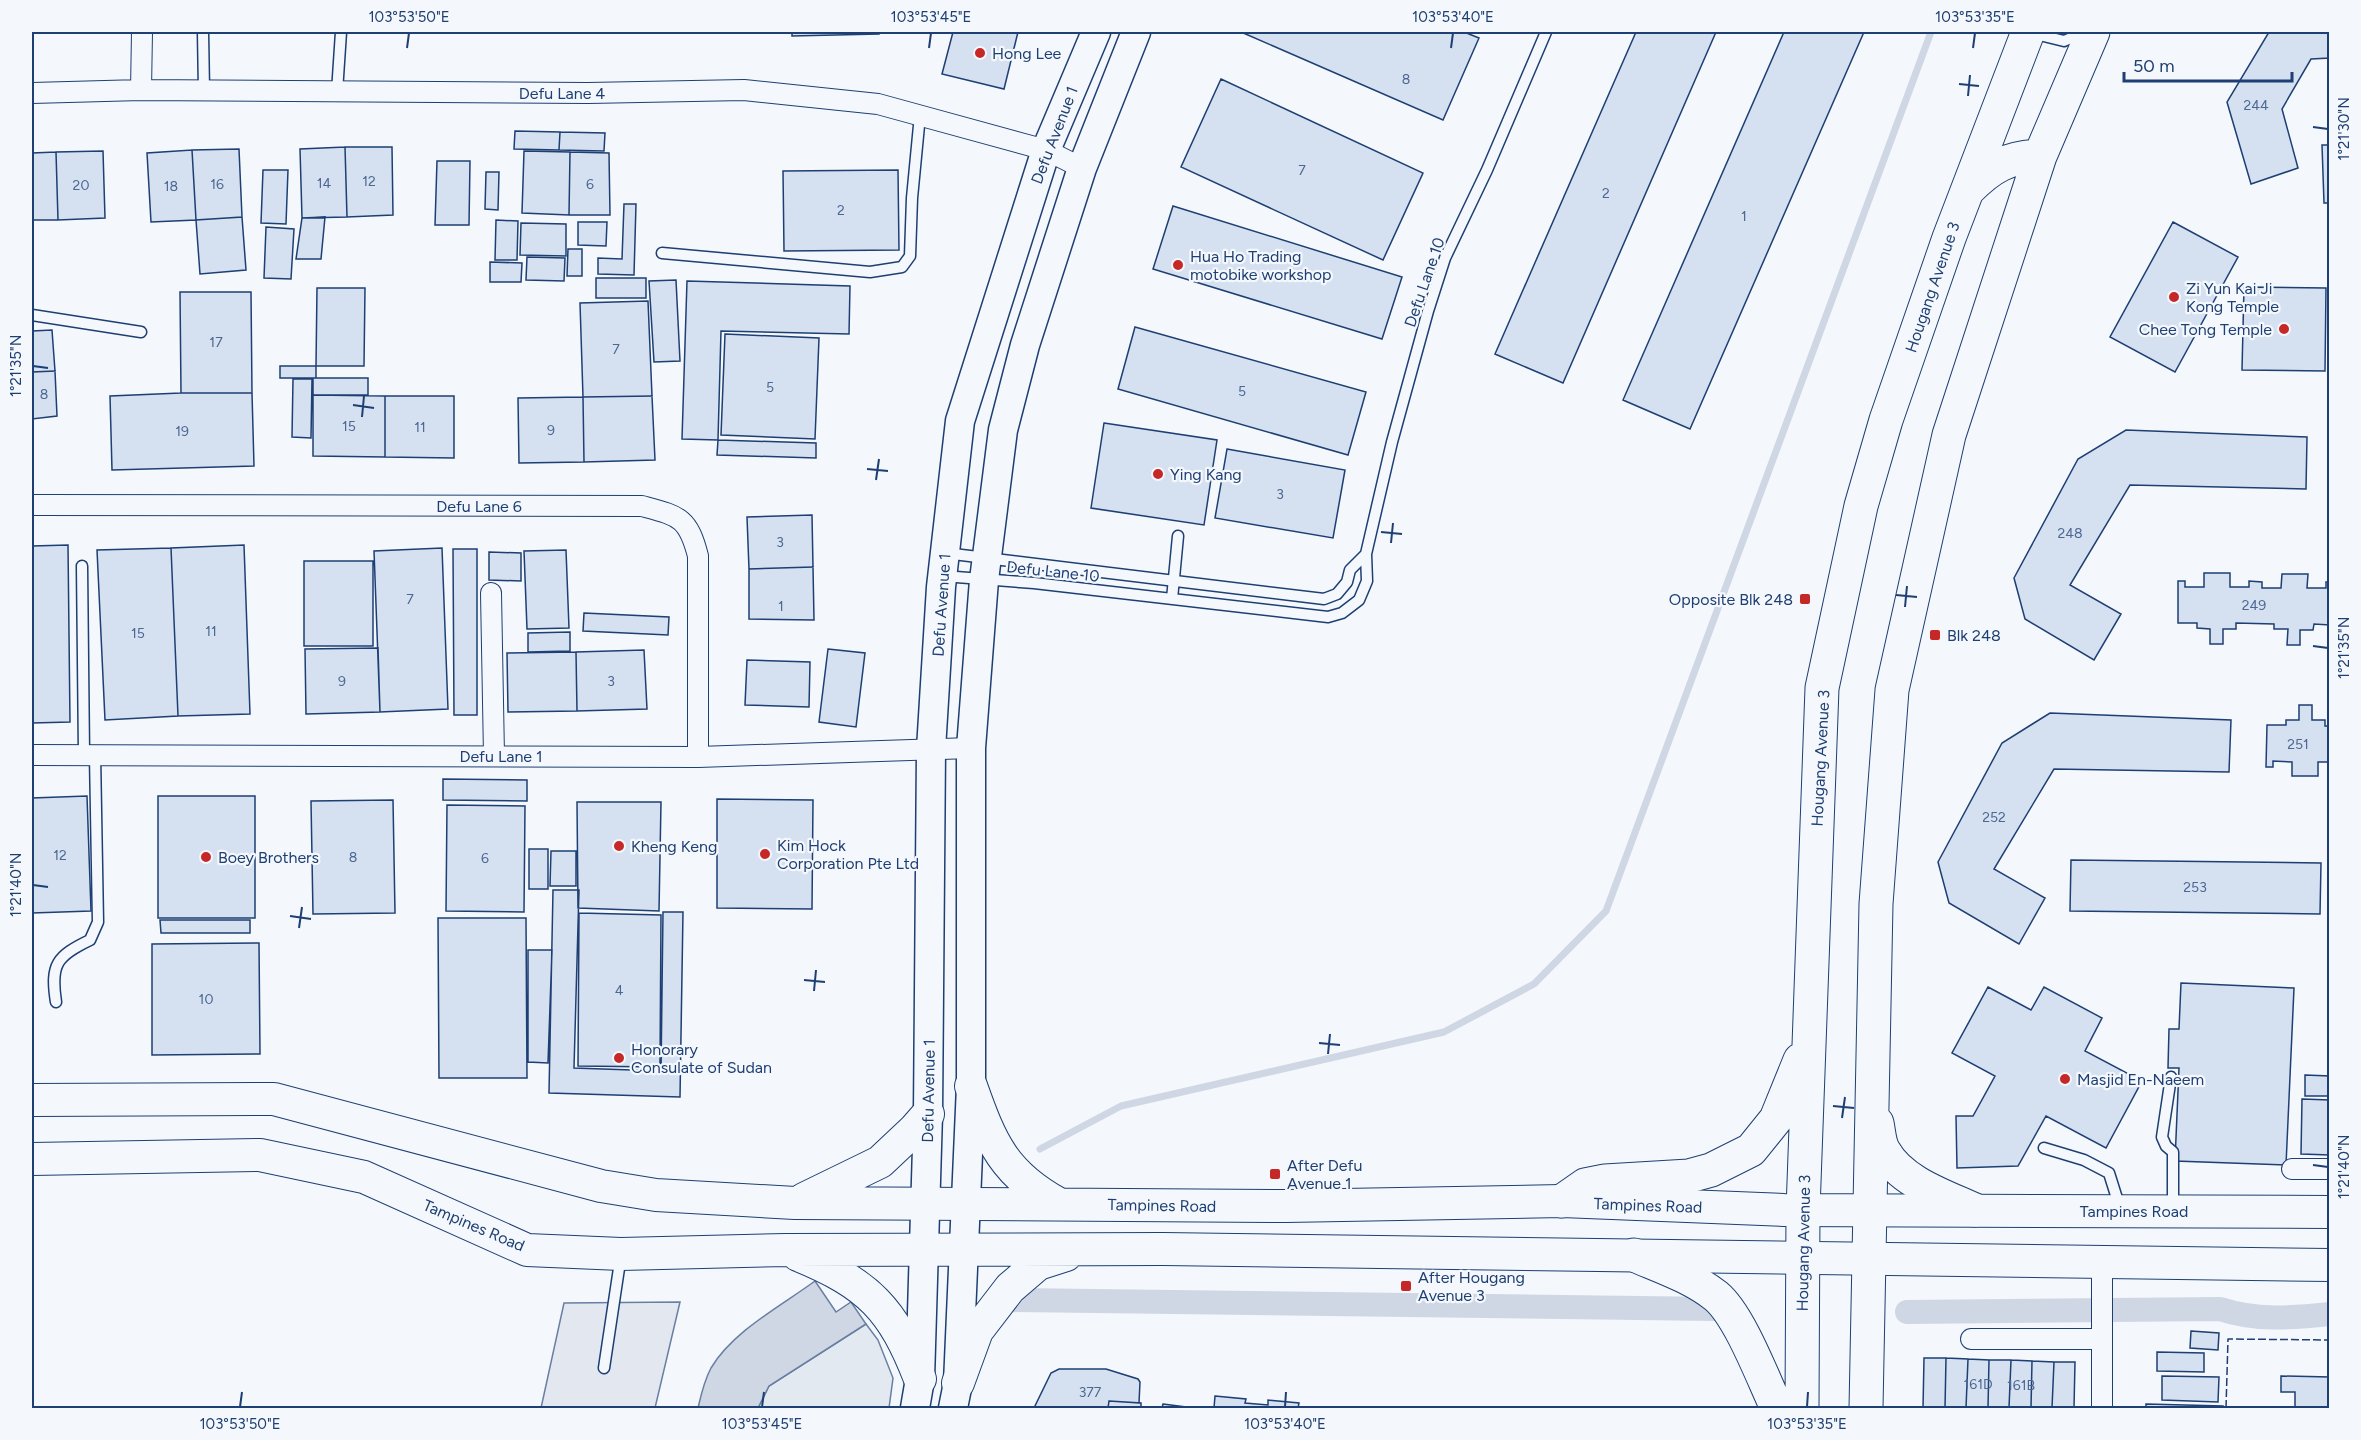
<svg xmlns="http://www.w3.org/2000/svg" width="2361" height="1440" viewBox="0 0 2361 1440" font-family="Figtree,sans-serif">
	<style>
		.green { fill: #e3e9f0; stroke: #687fa3; stroke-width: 1.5 }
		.parking { fill: #e3e8f0; stroke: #687fa3; stroke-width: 1.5 }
		.water { fill: #cfd7e4; stroke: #687fa3; stroke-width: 1.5 }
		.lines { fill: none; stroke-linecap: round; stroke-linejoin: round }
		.stream { stroke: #cfd7e4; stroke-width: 7 }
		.canal { stroke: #cfd7e4; stroke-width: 24 }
		.building { fill: #d5e0f0; stroke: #1d3f73; stroke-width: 1.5 }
		.lane-casing { stroke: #1d3f73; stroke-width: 13 }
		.street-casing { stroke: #1d3f73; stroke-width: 22 }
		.secondary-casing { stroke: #1d3f73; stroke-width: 31 }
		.primary-casing { stroke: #1d3f73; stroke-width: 34 }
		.highway-casing { stroke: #1d3f73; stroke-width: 35 }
		.lane { stroke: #f4f7fb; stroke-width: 10 }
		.street { stroke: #f4f7fb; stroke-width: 20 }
		.secondary { stroke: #f4f7fb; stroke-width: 28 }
		.primary { stroke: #f4f7fb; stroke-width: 32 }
		.highway { stroke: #f4f7fb; stroke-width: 33 }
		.fence { stroke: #1d3f73; stroke-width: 1.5; stroke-dasharray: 8 3; stroke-linecap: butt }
		.ticks { fill: none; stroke: #1d3f73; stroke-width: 2 }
		.poi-dot { fill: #c62828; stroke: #f4f7fb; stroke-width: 2 }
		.labels { text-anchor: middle; stroke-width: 4.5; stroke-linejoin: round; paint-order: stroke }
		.number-label { font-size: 14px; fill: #4b6792 }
		.poi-label { font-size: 16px; fill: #1d3f73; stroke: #f4f7fb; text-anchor: start }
		.street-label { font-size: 16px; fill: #1d3f73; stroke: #f4f7fb }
		.neatline { fill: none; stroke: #1d3f73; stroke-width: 2 }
		.ticks-label { font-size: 15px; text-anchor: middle; fill: #1d3f73 }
	</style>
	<rect width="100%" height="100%" fill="#f4f7fb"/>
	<path class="green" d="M866,1324L878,1340L893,1378L889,1408H758L769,1386Z"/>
	<path class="parking" d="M680,1302L655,1408H541L564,1303Z"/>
	<path class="water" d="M815,1281L836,1312L851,1302L866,1324L769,1386L758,1408H698C701,1395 704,1381 711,1368C733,1331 781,1306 815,1281Z"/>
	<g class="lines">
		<path class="stream" d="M1040,1149L1121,1106L1444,1032L1534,984L1606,911L1931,32"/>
		<path class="canal" d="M1007,1300L1715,1309
			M1907,1312L2220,1309C2256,1321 2292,1318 2330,1314"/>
	</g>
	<path class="building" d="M372,32H451V33H372Z
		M792,32H879V34L792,36Z
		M953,32H1018L1004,89L942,74Z
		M1241,32H1464L1479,38L1443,120Z
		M1636,32H1716L1563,383L1495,354Z
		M1784,32H1864L1690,429L1623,400Z
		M2269,32H2330V58L2311,59L2282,109L2298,168L2251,184L2227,102Z
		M1221,79L1423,173L1383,260L1181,167Z
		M515,131L560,132L559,150L514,149Z
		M560,132L605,133L604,151L559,150Z
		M2322,145H2330V203H2324Z
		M345,147L347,217L302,218L300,149Z
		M345,147H392L393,215L347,217Z
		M239,149L242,217L196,220L192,150Z
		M192,150L196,220L151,222L147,153Z
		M103,151L105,218L58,220L56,152Z
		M524,151L570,152L569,215L522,213Z
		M56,152L58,220H32V153Z
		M570,152L609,153L610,215H569Z
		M437,161H470L469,225H435Z
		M263,170H288L286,224L261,223Z
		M898,170L899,250L784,251L783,171Z
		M486,172H499L498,210L485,209Z
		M624,204H636L634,275L598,274V258L622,259Z
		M1173,206L1402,277L1382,339L1153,269Z
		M242,217L246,270L200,274L196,220Z
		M325,217L321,259H296L302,218Z
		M496,220L518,221L517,260H495Z
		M578,222H607L606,246L578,245Z
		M2173,222L2238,257L2175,372L2110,337Z
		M521,223L566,224V256L520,255Z
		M266,227L294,229L291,279L264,278Z
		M568,249H582V276H567Z
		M527,257L565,258L564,281L526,280Z
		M490,262L522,263L521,282H490Z
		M596,278H646V298H596Z
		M676,280L680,361L654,362L649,281Z
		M687,281L850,286L849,334L721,331L718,440L682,439Z
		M2244,287L2326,288L2325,371L2242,370Z
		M317,288H365L364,366H316Z
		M180,292H251L252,393H181Z
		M648,301L652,396L583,397L580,303Z
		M1135,327L1366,392L1348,455L1118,389Z
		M52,330L55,371L32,372V331Z
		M725,334L819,338L815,439L721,435Z
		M280,366H316V378H280Z
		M55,371L57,416L32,419V372Z
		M313,378H368V395H313Z
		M293,379H312L311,438L292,437Z
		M181,393H252L254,466L112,470L110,396Z
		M313,395L385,396V457L313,456Z
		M385,396H454V458L385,457Z
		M652,396L655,460L584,462L583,397Z
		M583,397L584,462L519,463L518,398Z
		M1104,423L1217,440L1204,525L1091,508Z
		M2126,430L2307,437L2306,489L2130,485L2070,585L2121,614L2094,660L2025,619L2014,578L2078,459Z
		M718,440L816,443V458L717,455Z
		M1227,449L1345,470L1333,538L1215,518Z
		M812,515L813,567L749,569L747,517Z
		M68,545L70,722L32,723V546Z
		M244,545L250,714L178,716L171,548Z
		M171,548L178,716L105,720L97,550Z
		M442,548L448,709L380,712L374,551Z
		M453,549H477V715H454Z
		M566,550L569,628L527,629L524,551Z
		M489,552L521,553V581L489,580Z
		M304,561H373V646H304Z
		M813,567L814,620L749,619V569Z
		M2204,573H2230V587H2249V581L2262,582V588H2281L2282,574H2308L2307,588H2326V582H2330V625L2314,624L2313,630H2300V645H2287L2288,629H2274V624L2236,623V629H2223V644H2210V629L2197,628V623H2178V581H2185V587H2204Z
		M584,613L669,617L668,635L583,631Z
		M570,632V651L528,652V633Z
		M378,648L380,712L306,714L305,649Z
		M828,649L865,653L856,727L819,722Z
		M644,650L647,709L577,711L576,652Z
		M576,652L577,711L508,712L507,653Z
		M747,660L810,662L809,707L745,705Z
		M2299,705H2312V720H2325V726H2330V762H2318V776H2292V762L2273,761V767H2266L2267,725H2286V720H2299Z
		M2050,713L2231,720L2229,772L2054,769L1994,869L2045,898L2019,944L1949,903L1938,862L2002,743Z
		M443,779L527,780V801L443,800Z
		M87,796L91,911L32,913V798Z
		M158,796H255V918H158Z
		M717,799L813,800L812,909L717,908Z
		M393,800L395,913L313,914L311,801Z
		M577,802H661L659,911L578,908Z
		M447,805L525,806L524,912L446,911Z
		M529,849H548V889H529Z
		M551,851H576V886H550Z
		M2071,860L2321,863L2320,914L2070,911Z
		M553,890H579L574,1068L661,1071L663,912H683L680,1097L549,1093Z
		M579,913L661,915L660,1067L578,1066Z
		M438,918H526L527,1078H439Z
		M160,920H250V933H161Z
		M259,943L260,1054L152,1055V944Z
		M528,950H552L548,1063L528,1062Z
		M2181,983L2294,988L2286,1165L2175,1161L2179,1068H2168L2169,1029H2179Z
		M1988,987L2031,1010L2044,987L2102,1018L2085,1051L2142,1081L2106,1148L2046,1116L2018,1166L1957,1168L1956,1116H1973L1995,1076L1952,1053Z
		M2305,1075L2330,1076V1096H2305Z
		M2302,1099L2330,1100V1155L2301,1154Z
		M2191,1331L2219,1333L2218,1350L2190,1348Z
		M2157,1352L2204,1353V1372L2157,1371Z
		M1924,1358H1946L1945,1408H1923Z
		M1946,1358L1968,1359L1966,1408H1945Z
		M1968,1359L1989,1360L1988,1408H1966Z
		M1989,1360H2011L2009,1408H1988Z
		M2011,1360L2032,1361L2031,1408H2009Z
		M2032,1361L2054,1362L2052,1408H2031Z
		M2054,1362H2075L2074,1408H2052Z
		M1059,1369H1106L1138,1379L1140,1382L1139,1403L1109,1401L1108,1408H1034L1051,1373Z
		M2162,1376L2219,1377L2218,1402L2162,1400Z
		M2281,1376L2330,1377V1408H2295V1392H2281Z
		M1215,1396L1246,1399L1245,1403L1268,1405V1400L1299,1403L1298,1408H1214Z
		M1109,1401L1141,1403V1407L1150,1408H1108Z
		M1163,1404L1194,1408H1162Z
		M2146,1404L2223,1406V1408H2146Z"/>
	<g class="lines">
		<defs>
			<path id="lane" d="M203,32L204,91
				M2032,33L2064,41L2085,32
				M337,92L341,32
				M662,253L870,272L902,267L910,256L912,198L920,115
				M32,315L141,332
				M945,553L1324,599L1337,594L1347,582L1350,570L1366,554
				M82,566L84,755
				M943,576L1034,583L1328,617L1342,613L1359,600L1367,581L1366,554L1392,442L1428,311L1445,258L1487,170L1546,32
				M1172,599L1178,536
				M56,1002C50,964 57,956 90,940L98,922L95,755
				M2171,1077L2162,1137L2166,1146L2173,1152V1207
				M2044,1148L2084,1160L2109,1173L2120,1208
				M604,1368L621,1255"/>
			<path id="street" d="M141,90L142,32
				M32,93L141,90L588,93L744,90L878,104L1046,150L1082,168
				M32,505L642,506C679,516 688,517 698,556V757
				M491,593L494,756
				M32,755L698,757L971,748
				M2292,1169H2330
				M1971,1339H2102
				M2102,1408V1261"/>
			<path id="secondary" d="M915,1408L920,1379L928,1114L931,749L941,587L960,421L1046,150L1096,32
				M953,1408L958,1383L971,1086V748L984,580L1003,430L1025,345L1082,168L1136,32"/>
			<path id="primary" d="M971,1086C991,1143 1004,1174 1059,1204
				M32,1100L274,1099L601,1186L656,1195L795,1203L1286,1206L1562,1201L1784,1210L2330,1212
				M32,1159L260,1155L364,1177L527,1250L621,1254L786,1250L1163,1249L2330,1265
				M804,1199L880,1162L914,1130L928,1114
				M798,1255C869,1284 893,1309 920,1379
				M958,1383L977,1331L1010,1288L1038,1264L1066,1255"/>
			<path id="highway" d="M1969,189C1991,167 2008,157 2040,156
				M1877,1123C1879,1132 1879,1143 1884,1151C1901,1182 1944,1196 1975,1210
				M1562,1201L1585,1185L1605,1181L1689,1176L1711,1170L1751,1150L1776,1119L1800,1060
				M1634,1255C1662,1267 1692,1277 1716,1296C1740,1316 1763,1379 1777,1408
				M1802,1408L1803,1210L1822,688L1861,506L1886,420L1949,238L2028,32
				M1866,1408L1876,904L1892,690L1949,435L2040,156L2093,32"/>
		</defs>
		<use href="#lane" class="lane-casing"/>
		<use href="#street" class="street-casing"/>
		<use href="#secondary" class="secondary-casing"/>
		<use href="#primary" class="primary-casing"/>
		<use href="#highway" class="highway-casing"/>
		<use href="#lane" class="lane"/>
		<use href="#street" class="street"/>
		<use href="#secondary" class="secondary"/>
		<use href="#primary" class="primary"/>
		<use href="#highway" class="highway"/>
		<path class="fence" d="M2226,1408L2228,1339L2330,1340"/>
	</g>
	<path class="ticks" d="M407,48L409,33M929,48L931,33M1451,48L1453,33M1973,48L1975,33M1959,84L1979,86M1968,96L1970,75M2313,127L2328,129M33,366L48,368M353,405L374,408M362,417L364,396M867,469L888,471M876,480L879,459M1381,532L1402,534M1391,543L1393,523M1896,595L1917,597M1905,607L1907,586M2313,646L2328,648M33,885L48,887M290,916L311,919M299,928L302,907M804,980L825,982M814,991L816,970M1319,1043L1340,1045M1328,1054L1330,1034M1833,1106L1854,1108M1842,1118L1845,1097M2313,1165L2328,1167M240,1407L242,1392M762,1407L764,1392M1285,1407L1286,1392M1807,1407L1808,1392"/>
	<g class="poi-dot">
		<circle cx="980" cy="53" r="6"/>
		<circle cx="1178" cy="265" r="6"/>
		<circle cx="2174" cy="297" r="6"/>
		<circle cx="2284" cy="329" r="6"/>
		<circle cx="1158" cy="474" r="6"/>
		<rect x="1799" y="593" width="12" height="12" rx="3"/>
		<rect x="1929" y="629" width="12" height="12" rx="3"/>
		<circle cx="619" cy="846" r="6"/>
		<circle cx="765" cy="854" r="6"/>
		<circle cx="206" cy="857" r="6"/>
		<circle cx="619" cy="1058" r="6"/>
		<circle cx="2065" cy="1079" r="6"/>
		<rect x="1269" y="1168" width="12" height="12" rx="3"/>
		<rect x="1400" y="1280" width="12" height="12" rx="3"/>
	</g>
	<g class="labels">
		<g class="number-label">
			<text x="1406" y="84">8</text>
			<text x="2256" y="110">244</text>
			<text x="1302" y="175">7</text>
			<text x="369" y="186">12</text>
			<text x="324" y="188">14</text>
			<text x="217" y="189">16</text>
			<text x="590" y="189">6</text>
			<text x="81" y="190">20</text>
			<text x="171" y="191">18</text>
			<text x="1606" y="198">2</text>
			<text x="841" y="215">2</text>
			<text x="1744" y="221">1</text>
			<text x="216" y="347">17</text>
			<text x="616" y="354">7</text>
			<text x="770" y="392">5</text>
			<text x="1242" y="396">5</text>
			<text x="44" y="399">8</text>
			<text x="349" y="431">15</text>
			<text x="420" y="432">11</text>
			<text x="551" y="435">9</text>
			<text x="182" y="436">19</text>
			<text x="1280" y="499">3</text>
			<text x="2070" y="538">248</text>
			<text x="780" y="547">3</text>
			<text x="410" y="604">7</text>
			<text x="2254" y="610">249</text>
			<text x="781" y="611">1</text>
			<text x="211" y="636">11</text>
			<text x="138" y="638">15</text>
			<text x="342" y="686">9</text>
			<text x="611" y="686">3</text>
			<text x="2298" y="749">251</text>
			<text x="1994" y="822">252</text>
			<text x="60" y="860">12</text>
			<text x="353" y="862">8</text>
			<text x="485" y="863">6</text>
			<text x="2195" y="892">253</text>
			<text x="619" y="995">4</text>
			<text x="206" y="1004">10</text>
			<text x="1978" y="1389">161D</text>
			<text x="2021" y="1390">161B</text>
			<text x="1090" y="1397">377</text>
		</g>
		<g class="poi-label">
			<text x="992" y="59">Hong Lee</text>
			<text x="1190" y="262">Hua Ho Trading<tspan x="1190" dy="18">motobike workshop</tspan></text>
			<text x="2186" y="294">Zi Yun Kai Ji<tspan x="2186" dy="18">Kong Temple</tspan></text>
			<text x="2272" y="335" text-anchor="end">Chee Tong Temple</text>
			<text x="1170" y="480">Ying Kang</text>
			<text x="1793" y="605" text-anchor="end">Opposite Blk 248</text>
			<text x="1947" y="641">Blk 248</text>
			<text x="777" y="851">Kim Hock<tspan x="777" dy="18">Corporation Pte Ltd</tspan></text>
			<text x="631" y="852">Kheng Keng</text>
			<text x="218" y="863">Boey Brothers</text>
			<text x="631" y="1055">Honorary<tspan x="631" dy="18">Consulate of Sudan</tspan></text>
			<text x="2077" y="1085">Masjid En-Naeem</text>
			<text x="1287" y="1171">After Defu<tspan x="1287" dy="18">Avenue 1</tspan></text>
			<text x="1418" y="1283">After Hougang<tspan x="1418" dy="18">Avenue 3</tspan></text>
		</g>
		<g class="street-label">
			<text x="562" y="99">Defu Lane 4</text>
			<text transform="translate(1054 135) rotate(-69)" y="6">Defu Avenue 1</text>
			<text transform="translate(1424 282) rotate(-71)" y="6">Defu Lane 10</text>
			<text transform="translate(1932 287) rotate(-71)" y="6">Hougang Avenue 3</text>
			<text x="479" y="512">Defu Lane 6</text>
			<text transform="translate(1053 571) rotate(6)" y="6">Defu Lane 10</text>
			<text transform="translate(941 605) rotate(-86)" y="6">Defu Avenue 1</text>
			<text x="501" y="762">Defu Lane 1</text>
			<text transform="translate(1820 758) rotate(-87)" y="6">Hougang Avenue 3</text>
			<text transform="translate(928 1091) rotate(-89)" y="6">Defu Avenue 1</text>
			<text transform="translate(1162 1205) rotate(1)" y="6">Tampines Road</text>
			<text transform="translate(1648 1205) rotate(2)" y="6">Tampines Road</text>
			<text x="2134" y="1217">Tampines Road</text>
			<text transform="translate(474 1225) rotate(23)" y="6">Tampines Road</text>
			<text transform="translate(1803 1243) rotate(-89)" y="6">Hougang Avenue 3</text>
		</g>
	</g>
	<rect width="2361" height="1440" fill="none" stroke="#f4f7fb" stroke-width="66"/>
	<path d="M2124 72v9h168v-9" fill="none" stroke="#1d3f73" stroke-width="3"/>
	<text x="2133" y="72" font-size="18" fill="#1d3f73" stroke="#f4f7fb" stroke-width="4.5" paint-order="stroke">50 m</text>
	<rect x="33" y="33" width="2295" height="1374" class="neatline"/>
	<g class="ticks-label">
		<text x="409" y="22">103°53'50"E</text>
		<text x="931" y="22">103°53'45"E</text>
		<text x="1453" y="22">103°53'40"E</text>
		<text x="1975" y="22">103°53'35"E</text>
		<text transform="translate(2344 129) rotate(-90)" y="5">1°21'30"N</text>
		<text transform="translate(16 366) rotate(-90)" y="5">1°21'35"N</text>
		<text transform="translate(2344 648) rotate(-90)" y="5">1°21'35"N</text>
		<text transform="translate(16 885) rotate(-90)" y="5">1°21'40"N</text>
		<text transform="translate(2344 1167) rotate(-90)" y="5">1°21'40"N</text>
		<text x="240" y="1429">103°53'50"E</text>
		<text x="762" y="1429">103°53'45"E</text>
		<text x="1285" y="1429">103°53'40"E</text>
		<text x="1807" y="1429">103°53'35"E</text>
	</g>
</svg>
